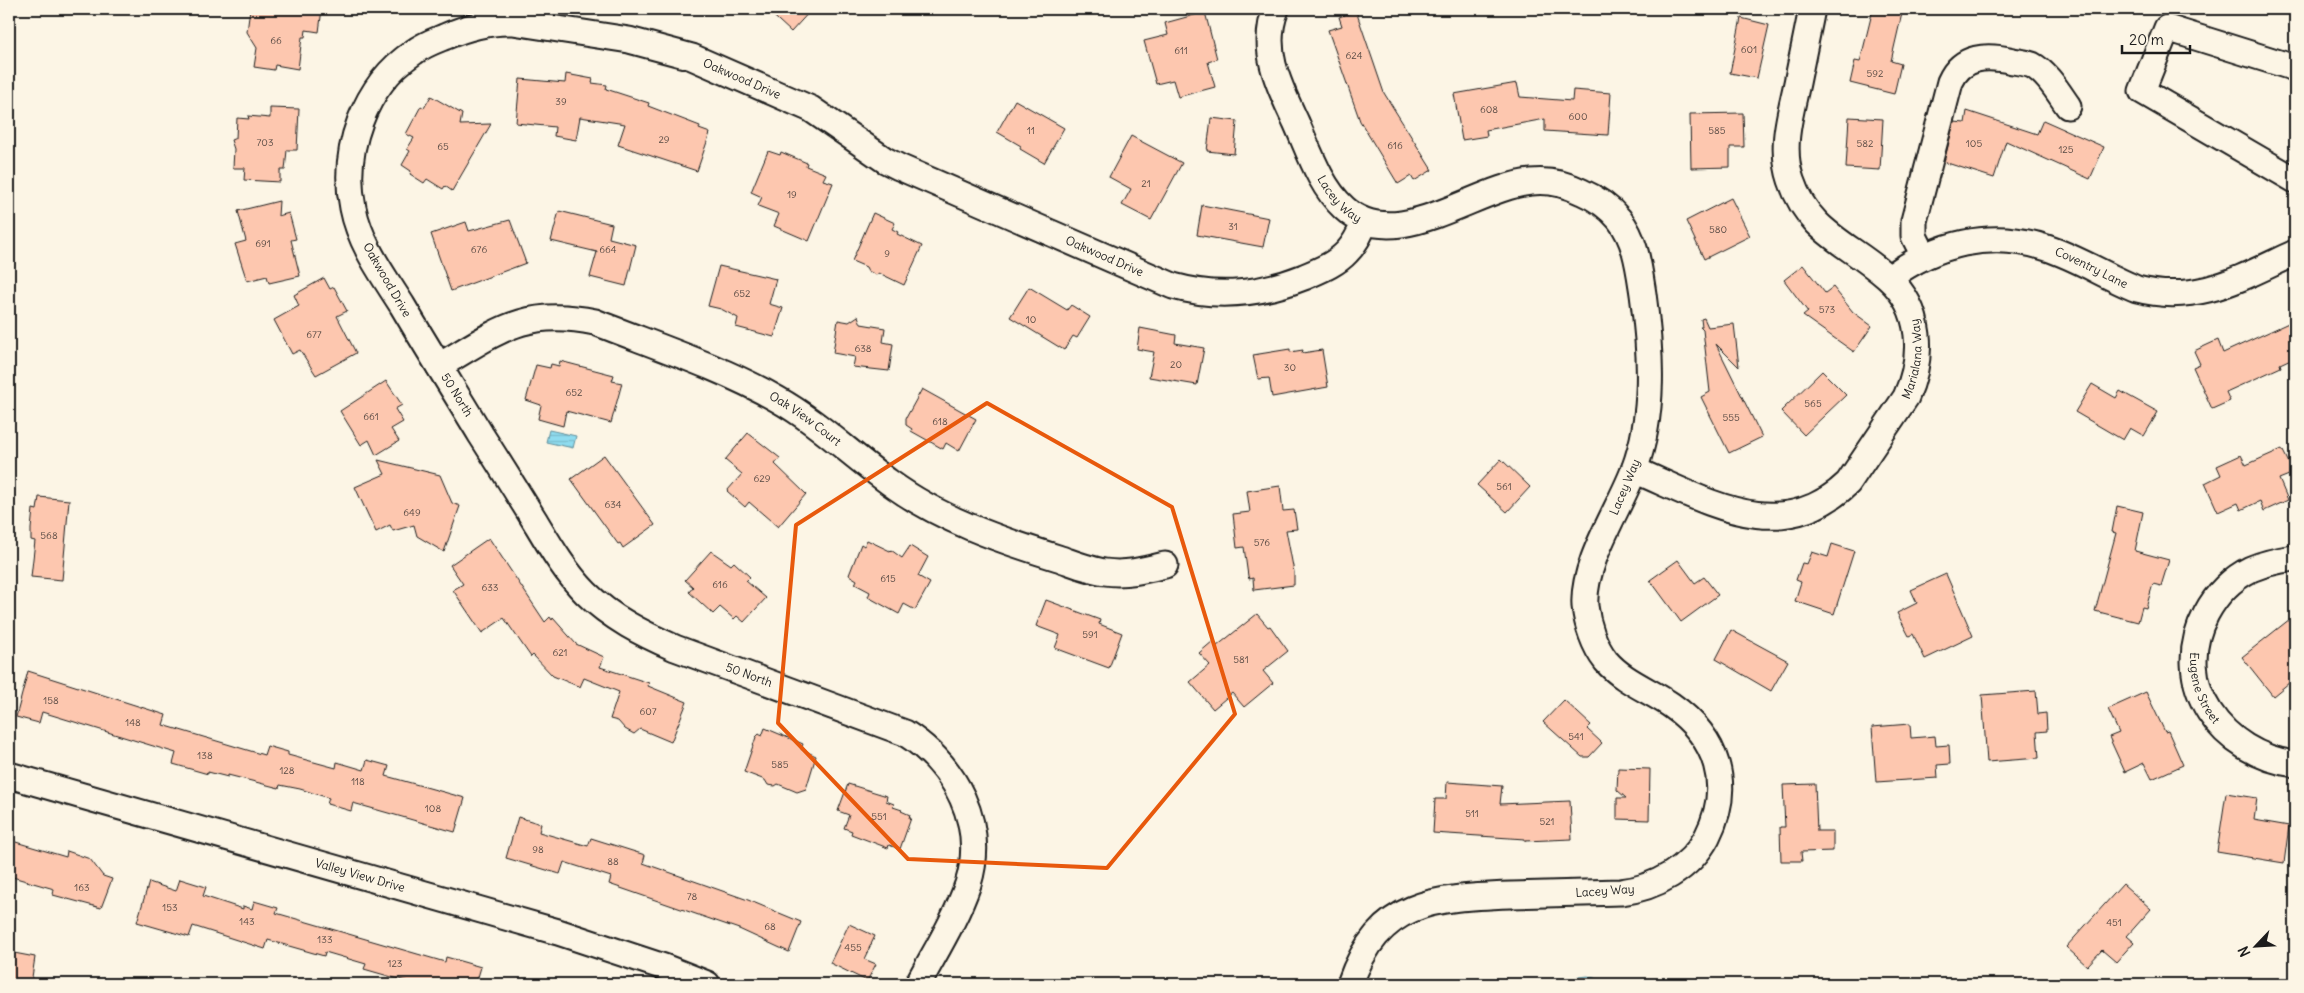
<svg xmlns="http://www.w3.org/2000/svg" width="2304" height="993" viewBox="0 0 2304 993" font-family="Delius,sans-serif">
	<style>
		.water { fill: url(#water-rules); stroke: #618f9b }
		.building { fill: #fdc7af; stroke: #1c1c1c }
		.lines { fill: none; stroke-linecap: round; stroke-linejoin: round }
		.minor-casing { stroke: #1c1c1c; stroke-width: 29 }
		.minor { stroke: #fcf5e5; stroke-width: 25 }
		.marked { fill: none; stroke: #e8590c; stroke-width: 4; stroke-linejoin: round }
		.labels { text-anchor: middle; stroke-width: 4; stroke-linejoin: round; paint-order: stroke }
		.number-label { font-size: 10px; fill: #544741 }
		.street-label { font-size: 12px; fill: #1c1c1c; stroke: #fcf5e5 }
	</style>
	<defs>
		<pattern id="water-rules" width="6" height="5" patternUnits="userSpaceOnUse" patternTransform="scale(1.25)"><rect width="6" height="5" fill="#8fdcef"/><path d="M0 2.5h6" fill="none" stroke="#7bbccc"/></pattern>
	</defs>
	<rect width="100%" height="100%" fill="#fcf5e5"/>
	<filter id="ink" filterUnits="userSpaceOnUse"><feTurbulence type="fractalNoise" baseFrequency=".02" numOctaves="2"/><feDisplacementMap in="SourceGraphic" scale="10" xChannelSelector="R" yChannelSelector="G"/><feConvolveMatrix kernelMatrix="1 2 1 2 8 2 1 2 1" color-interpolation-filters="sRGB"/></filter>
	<g filter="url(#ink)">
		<path class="water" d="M549,430L576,436L573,448L546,442Z
			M1588,976L1612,984H1542L1552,980Z"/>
		<path class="building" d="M250,9H322L319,32L306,30L305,37H302L298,69L275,65L274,70L254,67L257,48L247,32Z
			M766,9H812L791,32Z
			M1873,9H1903L1891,61L1901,64L1894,94L1850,83L1855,61L1860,62Z
			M1356,11L1384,93L1432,170L1414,181L1411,176L1398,184L1360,121L1328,30L1342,26L1339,17Z
			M1205,12L1217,59L1208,62L1215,87L1178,97L1173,80L1156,84L1144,41L1168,35L1165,23Z
			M1741,18L1769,25L1757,78L1730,73Z
			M566,74L593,79L592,83L607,85L606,89L649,103L648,106L700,126L699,129L710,133L697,171L618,145L625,124L580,117L576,140L554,136L555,127L516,123L520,79L565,83Z
			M1517,83L1520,97L1572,101L1573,90L1611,93L1608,135L1545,131V119L1486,130L1487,136L1462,140L1454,94Z
			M431,96L462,114L460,125L491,124L452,191L445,186L443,189L427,179L424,183L410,174L411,171L402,165L410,151L407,149L414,138L406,134L421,106L424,108Z
			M1015,100L1064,128L1044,163L1020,149L1021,146L997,132Z
			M270,108L299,109L297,150H287L285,170H280V182L244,180L245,168H233L234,149L231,140L236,138L237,118L249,119L248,116L270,118Z
			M1967,111L2037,134L2043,120L2104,147L2090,179L2006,141L1994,178L1944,162L1954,122L1965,123Z
			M1743,113L1744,147H1730V167L1691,168L1690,114Z
			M1849,117L1883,119L1880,170L1846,168Z
			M1211,118L1237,121L1234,154L1207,151Z
			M1131,136L1182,163L1151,220L1122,205L1131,189L1109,177Z
			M768,151L780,155L781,152L807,163L806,166L826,174L823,180L833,183L809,241L774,226L779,214L758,206L762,197L751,192Z
			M1731,198L1750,236L1704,259L1686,221Z
			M279,201L278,216L289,213L296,239L291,240L300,276L269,283L267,276L247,281L235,244L246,241L238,211Z
			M1202,205L1269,218L1263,247L1197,235Z
			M559,211L612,224L609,238L636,245L626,286L590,277L597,252L551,241Z
			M873,213L895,223L892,229L898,232L897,234L922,246L904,285L879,273L876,275L868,271L866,267L852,261Z
			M510,220L526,263L451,291L431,234L466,222L469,231Z
			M1803,265L1825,293L1833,287L1853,312L1872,326L1854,352L1803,316L1808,312L1784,280Z
			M719,266L776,279L769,304L783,308L774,337L736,327L738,318L721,309L708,306Z
			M324,278L330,289L334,287L347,311L337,316L356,353L316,375L300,350L292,354L274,320L299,306L294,295Z
			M1029,287L1067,310L1071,305L1090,317L1077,338L1073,336L1064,350L1010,317Z
			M858,316L861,324L885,328L883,342L893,344L889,371L853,367L855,357L833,353L838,320L849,322Z
			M1704,318L1708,327L1734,324L1739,367L1716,344L1762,437L1729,453L1701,397L1710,392L1703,330L1700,327H1702L1701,319Z
			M2295,320V357L2280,364L2281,367L2226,392L2230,401L2212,409L2193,367L2200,364L2194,351L2218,340L2223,353Z
			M1140,328L1176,335L1175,343L1204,348L1197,385L1149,377L1154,352L1137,349Z
			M1290,349V352L1303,350L1302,353L1322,350L1328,387L1272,397L1269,378L1258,379L1253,355Z
			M560,361L614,375L612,381L622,383L611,423L566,411L563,426L538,419L541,405L526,400L536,365L550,368L551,364L559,366Z
			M1822,371L1846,395L1804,435L1781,411Z
			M386,381L402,405L395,409L403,422L391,429L399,441L376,455L369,440L361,445L340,411Z
			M2092,384L2116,398L2120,391L2158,412L2144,436L2130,428L2123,440L2075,412Z
			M922,389L976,419L959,451L946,443L943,449L911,431L912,429L906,425V418Z
			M748,433L780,458L775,464L806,494L778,527L749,502L745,507L727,491L742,474L725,460Z
			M2282,449L2294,473L2279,479L2288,500L2264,511L2260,501L2241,510L2238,503L2218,512L2205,483L2221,475L2217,466L2241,455L2246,465Z
			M604,455L655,525L623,548L620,543L618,544L571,479Z
			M1501,459L1530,487L1507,512L1477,485Z
			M378,460L440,475L452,503L460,506L444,552L417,536L414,525L393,531L390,525L376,532L355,487L385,474Z
			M1280,486L1283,511L1294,510L1297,529L1286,530L1294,572V585L1254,590L1253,578L1249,579L1248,576L1244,547L1237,548L1233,514L1250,512L1247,491Z
			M39,497L69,500L62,580L31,577L35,541L31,540V529L33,509L37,510Z
			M2117,506L2143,512L2135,551L2169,560L2161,586L2153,584L2146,608L2142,607L2138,622L2095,611L2116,533L2112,532Z
			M489,538L545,622L550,617L552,620L553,618L576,644L604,657L600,667L649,683L648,686L687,702L671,742L640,729L634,734L625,729L618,721L610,719L619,692L584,678L580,687L553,676L533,655L531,657L504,618L482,633L453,590L463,584L450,565Z
			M867,540L890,551L891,550L902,558L910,546L928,557L918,576L930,583L915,610L904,604L899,614L868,597L870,592L855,584L857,580L849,575L861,544L864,546Z
			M1832,544L1854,551L1834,614L1795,601L1801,582L1796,580L1802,563L1807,564L1812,552L1828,557Z
			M711,551L731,565L734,562L750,577L746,581L766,598L744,622L737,616L734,619L720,607L713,614L689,592L693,587L685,580Z
			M1678,560L1695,583L1704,577L1718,595L1681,622L1650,580Z
			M1946,574L1973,636L1925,659L1913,634L1909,636L1897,613L1917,603L1911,590Z
			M1046,600L1100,620L1099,624L1122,633L1109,668L1055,648L1060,635L1036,626Z
			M1257,614L1268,627L1270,626L1288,651L1263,671L1273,683L1244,707L1232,693L1213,709L1190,682L1210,665L1199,653L1213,641L1217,646Z
			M2295,615V678L2273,696L2242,657Z
			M1731,630L1788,661L1771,691L1716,659Z
			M28,671L166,715L163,725L264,755L267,746L288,752V755L336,768L337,762L364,770L367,760L389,766L386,776L465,798L455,832L353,803L351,811L327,804L329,798L300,789L280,785L279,788L228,775V777L208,772V774L173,764L176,753L42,712L39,723L16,717Z
			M2036,691L2038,714L2046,713L2047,731L2037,732L2039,758L1987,762L1982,695Z
			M2146,692L2165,732L2168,731L2183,765L2152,779L2144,763L2125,772L2109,737L2119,733L2108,709Z
			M1564,700L1591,725L1587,729L1602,743L1589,757H1582L1543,722Z
			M1910,724L1911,738L1935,736L1936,746L1949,745L1950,764L1937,765L1938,778L1876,782L1872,727Z
			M765,728L803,744L801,749L816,756L806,789L797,792L778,784L775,786L768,785L765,780L744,772L756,737L759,734L762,736Z
			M1618,768L1650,769L1649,820L1617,819V798H1626L1617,790Z
			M1447,782L1502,786L1500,804L1570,801L1572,839L1525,841V839L1433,833L1435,799H1446Z
			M848,784L887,796L886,801L894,804L893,807L902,810L901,811L910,815L909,818H911L900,849L889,845L888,848L851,834L852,831L844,828L849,815L838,811Z
			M1815,784L1817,831H1833V851L1801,852L1802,861H1781L1780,827H1785L1783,785Z
			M2226,793L2257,798L2254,820L2289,826L2284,863L2217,852Z
			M518,817L541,824L539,832L588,846L591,838L645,855L643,863L748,900L801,922L789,952L739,929L609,884L611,877L564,862L560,874L506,858Z
			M9,840L66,857L67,851L90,859L103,876L112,879L101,908L53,895L54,889L9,876Z
			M180,879L206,887L203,896L243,909V906L252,909L254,901L278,908L276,913L445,962L446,957L481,967L476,984H416L364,969L366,964L325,952L324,956L268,940L265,949L193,926L189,937L137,922L149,882L176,891Z
			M2123,884L2151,909L2127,936L2134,942L2116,962L2102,950L2087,966L2066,947Z
			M849,924L875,936L864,959L876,964L867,981L830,963Z
			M9,952L35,957L31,984H9Z"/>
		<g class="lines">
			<defs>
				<g id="minor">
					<path id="s1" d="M1276,9C1260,49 1279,86 1296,122C1309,151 1320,186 1344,208C1395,256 1475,187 1531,182C1548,180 1566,184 1582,192C1596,198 1609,207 1619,219C1636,240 1639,268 1643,294C1651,352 1655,414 1634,470C1619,510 1582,563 1585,606C1587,624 1594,646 1606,661C1623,681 1649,690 1671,705C1718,738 1733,786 1707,837C1690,869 1655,888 1621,892C1584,893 1547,894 1511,895C1433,898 1379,900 1350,984"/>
					<path d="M2295,68L2167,28L2142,91L2295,180"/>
					<path d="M1924,256L1914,236V221L1950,82C1962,55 1987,55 2013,61C2019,62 2027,63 2032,65C2047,73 2058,92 2068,106"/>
					<path id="s2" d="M1889,278C1935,244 1990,229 2047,248C2078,258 2107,277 2137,289C2198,305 2242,277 2295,253"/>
					<path id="s3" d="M439,366C497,332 524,307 595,322C653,345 723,368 777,399C818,422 851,455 889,482C939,519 1000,540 1058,558C1073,563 1090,570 1105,572C1126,575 1145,570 1165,565"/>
					<path id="s4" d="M1634,470C1706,500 1780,548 1848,483L1906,397C1924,357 1923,309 1888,278C1851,244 1809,234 1791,180C1780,147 1790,116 1797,83C1802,58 1807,34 1812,9"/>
					<path id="s5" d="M2295,558C2280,560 2265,563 2251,569C2231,579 2216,595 2206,614C2169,684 2223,755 2295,764"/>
					<path id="s6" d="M9,775L558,932L664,967L707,984"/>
					<path id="s7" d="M918,984C935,952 956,919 968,884C987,824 955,765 905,733L675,648C643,634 611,618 586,593C565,572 550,546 535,521C517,492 499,463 481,435C455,392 428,349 402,305C383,275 360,244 353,208C341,151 364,85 414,52C423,45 434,41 444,37C467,27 488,21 513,22L629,40L692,57L811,109L885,160L899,167L1173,286C1219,299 1261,294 1304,277C1320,270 1336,264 1347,252C1356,243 1360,233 1365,222"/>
				</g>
			</defs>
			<use href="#minor" class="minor-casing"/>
			<use href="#minor" class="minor"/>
		</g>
	</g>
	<path class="marked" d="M987,403L1172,507L1235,714L1107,868L908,859L778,723L796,525Z"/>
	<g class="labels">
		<g class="number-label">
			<text x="276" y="44">66</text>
			<text x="1749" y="53">601</text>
			<text x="1181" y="54">611</text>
			<text x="1354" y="59">624</text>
			<text x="1875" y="77">592</text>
			<text x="561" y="105">39</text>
			<text x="1489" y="113">608</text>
			<text x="1578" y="120">600</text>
			<text x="1031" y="134">11</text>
			<text x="1717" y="134">585</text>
			<text x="664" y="143">29</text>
			<text x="265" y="146">703</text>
			<text x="1865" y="147">582</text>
			<text x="1974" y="147">105</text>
			<text x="1395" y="149">616</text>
			<text x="443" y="150">65</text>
			<text x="2066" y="153">125</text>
			<text x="1146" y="187">21</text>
			<text x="792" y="198">19</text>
			<text x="1233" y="230">31</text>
			<text x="1718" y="233">580</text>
			<text x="263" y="247">691</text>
			<text x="479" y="253">676</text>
			<text x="608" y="253">664</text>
			<text x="887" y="257">9</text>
			<text x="742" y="297">652</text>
			<text x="1827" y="313">573</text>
			<text x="1031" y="323">10</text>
			<text x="314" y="338">677</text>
			<text x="863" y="352">638</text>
			<text x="1176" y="368">20</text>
			<text x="1290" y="371">30</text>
			<text x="574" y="396">652</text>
			<text x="1813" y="407">565</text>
			<text x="371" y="420">661</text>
			<text x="1731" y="421">555</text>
			<text x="940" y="425">618</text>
			<text x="762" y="482">629</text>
			<text x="1504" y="490">561</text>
			<text x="613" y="508">634</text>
			<text x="412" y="516">649</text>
			<text x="49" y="539">568</text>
			<text x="1262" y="546">576</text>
			<text x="888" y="582">615</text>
			<text x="720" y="588">616</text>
			<text x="490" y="591">633</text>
			<text x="1090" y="638">591</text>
			<text x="560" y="656">621</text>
			<text x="1241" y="663">581</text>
			<text x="51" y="704">158</text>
			<text x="648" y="715">607</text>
			<text x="133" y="726">148</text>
			<text x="1576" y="740">541</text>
			<text x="205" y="759">138</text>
			<text x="780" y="768">585</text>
			<text x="287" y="774">128</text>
			<text x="358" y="785">118</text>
			<text x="433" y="812">108</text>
			<text x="1472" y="817">511</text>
			<text x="879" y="820">551</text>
			<text x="1547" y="825">521</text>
			<text x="538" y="853">98</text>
			<text x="613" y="865">88</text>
			<text x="82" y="891">163</text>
			<text x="692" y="900">78</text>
			<text x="170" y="911">153</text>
			<text x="247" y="925">143</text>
			<text x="2114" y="926">451</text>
			<text x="770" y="930">68</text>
			<text x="325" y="943">133</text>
			<text x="853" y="951">455</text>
			<text x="395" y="967">123</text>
		</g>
		<g class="street-label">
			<text dy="4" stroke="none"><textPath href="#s7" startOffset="1609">Oakwood Drive</textPath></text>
			<text dy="4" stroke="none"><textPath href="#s1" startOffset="208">Lacey Way</textPath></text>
			<text dy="4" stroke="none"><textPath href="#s7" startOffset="2014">Oakwood Drive</textPath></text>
			<text dy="4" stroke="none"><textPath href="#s2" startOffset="216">Coventry Lane</textPath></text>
			<text transform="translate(387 280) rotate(60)" y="4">Oakwood Drive</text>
			<text dy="4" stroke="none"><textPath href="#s4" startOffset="374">Marialana Way</textPath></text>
			<text transform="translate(457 395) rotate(58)" y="4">50 North</text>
			<text dy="4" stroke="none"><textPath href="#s3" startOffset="400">Oak View Court</textPath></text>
			<text transform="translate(1625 487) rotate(-67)" y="4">Lacey Way</text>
			<text transform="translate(749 675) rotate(20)" y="4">50 North</text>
			<text dy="4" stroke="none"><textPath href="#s5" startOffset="188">Eugene Street</textPath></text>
			<text dy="4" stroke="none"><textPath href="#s6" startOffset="365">Valley View Drive</textPath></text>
			<text transform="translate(1605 891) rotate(-4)" y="4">Lacey Way</text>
		</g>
	</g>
	<rect width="2304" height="993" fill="none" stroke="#fcf5e5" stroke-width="30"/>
	<rect x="15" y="15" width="2274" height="963" fill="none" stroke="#1c1c1c" stroke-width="2" filter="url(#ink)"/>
	<g transform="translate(2256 946) rotate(245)" stroke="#fcf5e5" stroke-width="4" paint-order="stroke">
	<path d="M0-4L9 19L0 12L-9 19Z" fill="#1c1c1c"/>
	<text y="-8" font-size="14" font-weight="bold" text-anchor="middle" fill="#1c1c1c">N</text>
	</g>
	<path d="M2122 45v8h68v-8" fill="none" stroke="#1c1c1c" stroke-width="2.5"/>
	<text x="2129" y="45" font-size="15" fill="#1c1c1c" stroke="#fcf5e5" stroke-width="4" paint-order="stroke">20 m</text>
</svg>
